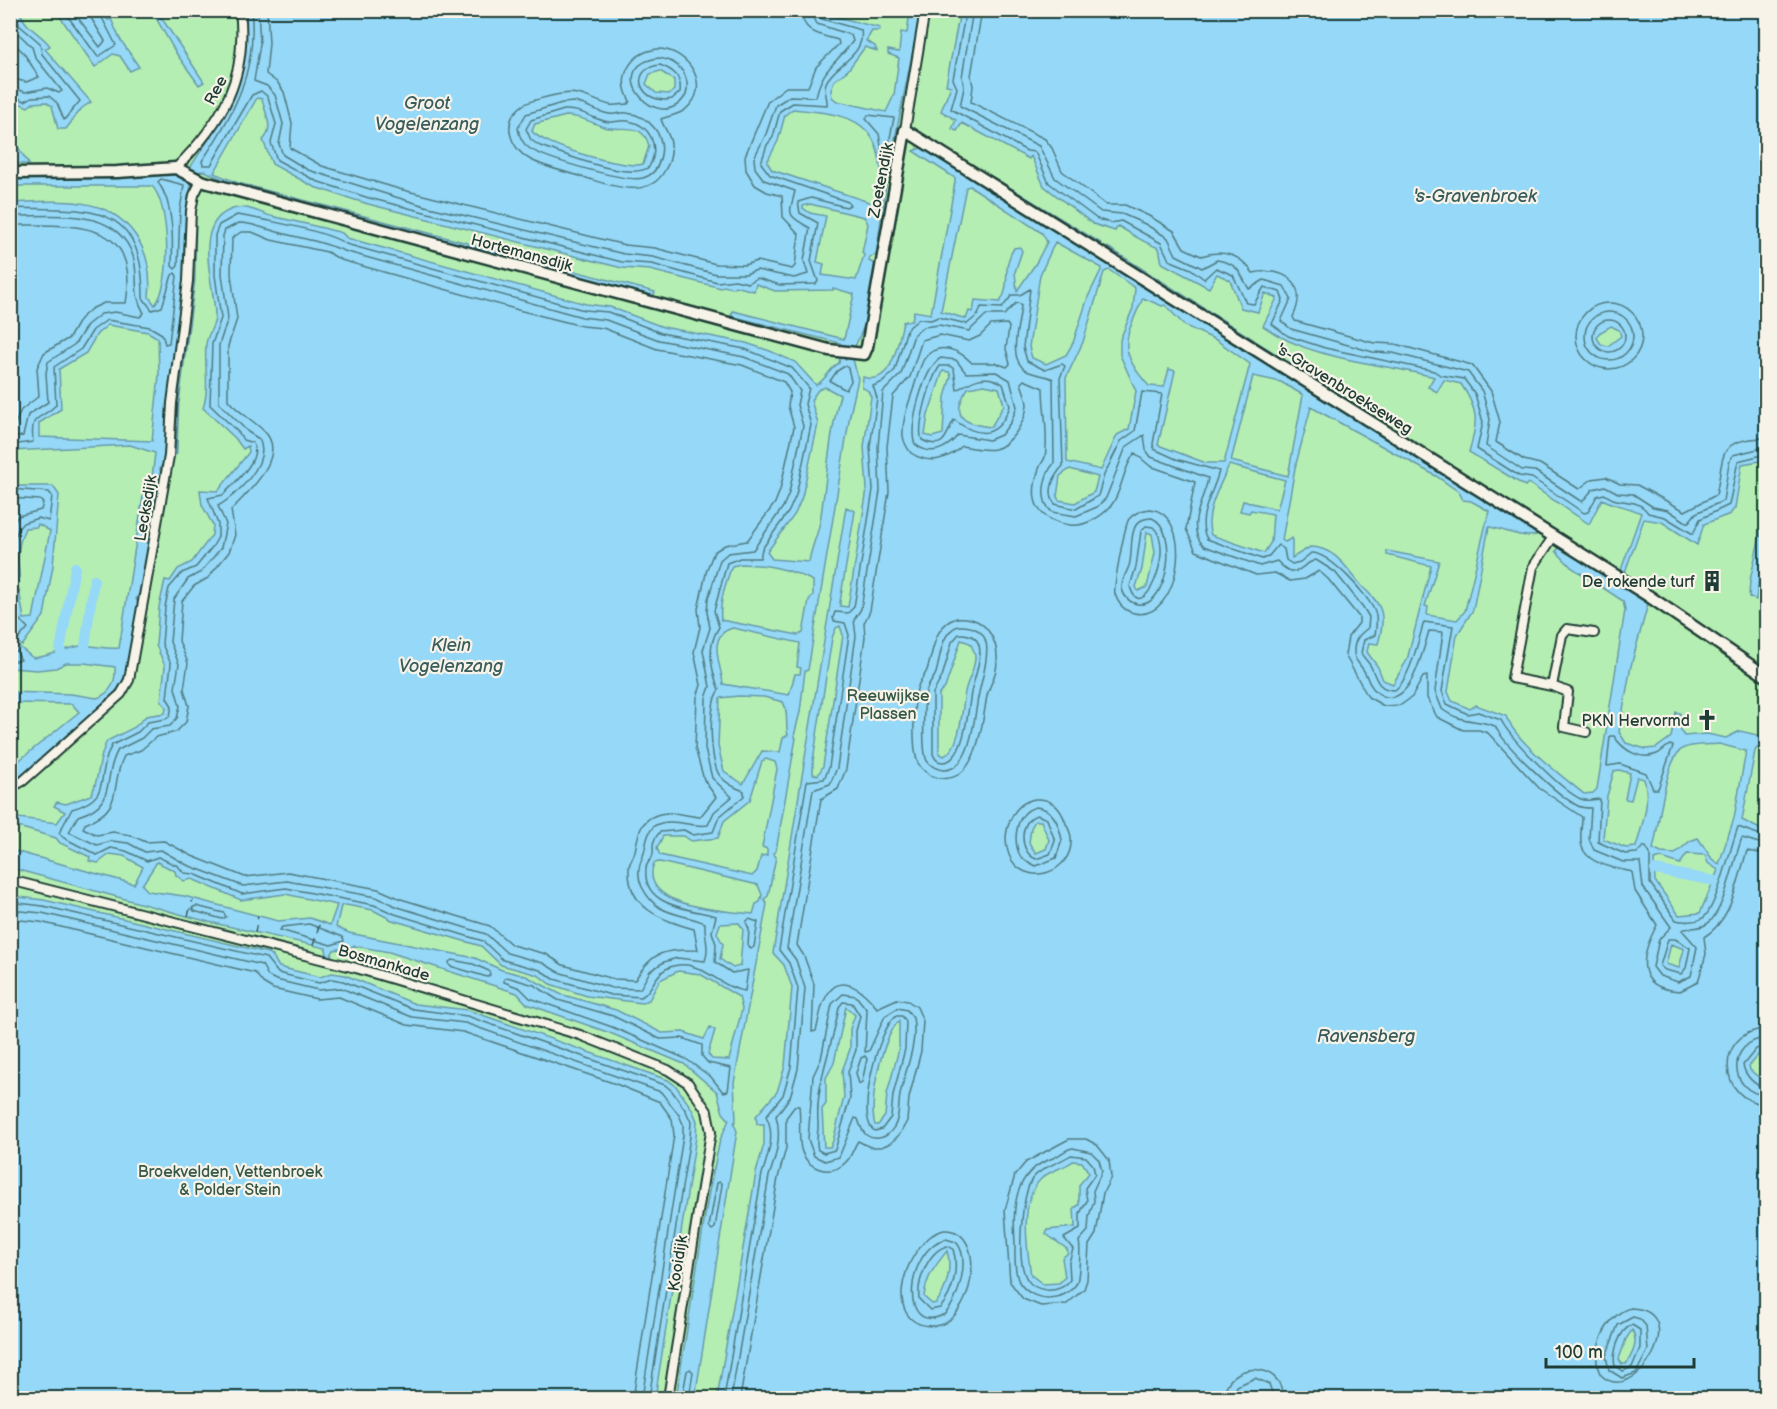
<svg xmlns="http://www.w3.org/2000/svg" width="1777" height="1409" viewBox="0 0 1777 1409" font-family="'Balsamiq Sans',sans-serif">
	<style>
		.green { fill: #b5eeb2; stroke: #6a9673; stroke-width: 1.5 }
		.water { fill: #96d8f7; stroke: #669aa9; stroke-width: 1.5; fill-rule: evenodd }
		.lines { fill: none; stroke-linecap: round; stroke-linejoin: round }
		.shore { stroke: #4f7b82; stroke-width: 1.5 }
		.stream { stroke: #669aa9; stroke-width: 3 }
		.canal { stroke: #96d8f7; stroke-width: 10 }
		.ferry { stroke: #375c5b; stroke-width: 1.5; stroke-dasharray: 8 6; stroke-linecap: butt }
		.street-casing { stroke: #1f3d34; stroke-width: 12 }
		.secondary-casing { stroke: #1f3d34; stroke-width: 15 }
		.street { stroke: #f7f3e8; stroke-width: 8 }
		.secondary { stroke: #f7f3e8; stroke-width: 10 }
		.labels { text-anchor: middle; stroke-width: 4.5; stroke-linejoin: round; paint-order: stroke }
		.street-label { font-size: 16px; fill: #1f3d34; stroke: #f7f3e8 }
		.poi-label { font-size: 16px; fill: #1f3d34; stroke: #f7f3e8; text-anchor: end }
		.park-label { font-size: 16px; fill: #365847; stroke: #f7f3e8 }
		.water-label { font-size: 18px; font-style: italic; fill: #375c5b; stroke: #f7f3e8 }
	</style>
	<rect width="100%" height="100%" fill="#f7f3e8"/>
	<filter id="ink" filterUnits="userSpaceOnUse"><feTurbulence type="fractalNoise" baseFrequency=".0167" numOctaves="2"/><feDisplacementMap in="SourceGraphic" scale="12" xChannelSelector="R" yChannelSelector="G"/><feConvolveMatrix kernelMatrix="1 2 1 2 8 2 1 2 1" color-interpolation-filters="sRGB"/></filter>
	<g filter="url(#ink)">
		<path class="green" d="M11,11H1766V1398H11Z"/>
		<path class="water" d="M10,11H23L21,14C26,29 41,33 50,46L45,49L91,102L82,108L66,129H58L52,106L46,102L33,103L28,107L11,100Z
			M56,11H102L108,20L111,19L120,39L139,67L130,71L120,56L113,54L95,67Z
			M152,11H157L204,82L199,85L176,53Z
			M245,11H814L880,28L879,31H872L866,41L875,46L877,51L865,47L848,70L834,81L831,90L832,97L837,101L886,112L894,95L899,58L888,54V50L899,52L901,32L907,33L910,11H921L887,178L876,255L870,257L869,261L875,264L865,324L850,358L853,359L858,379L850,415L808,670L805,671L800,712L794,736L796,738L776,851L773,853L776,857L768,896L764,899L767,904L734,1083L736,1119L734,1124L737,1131L695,1398H676L709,1191L720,1140L729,1120L723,1113L717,1092L684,1064L610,1033L527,1004L517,993L389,952L355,946L334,950L330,957L327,956L326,948L209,922L11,868V850L134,884L143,867L124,856L110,854L98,863L89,861L90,857L60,843L56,838L11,825V817L57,823L65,812L54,806L57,802L66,804L91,795C100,779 97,760 107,741L135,727L146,716L165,713L166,707L161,701L165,666L156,645L159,607L165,580L170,581L178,569L192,562L212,535L213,525L202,505L200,490L218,491L249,452L248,446L243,449L235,438L203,408C210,388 204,365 206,344C207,335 214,327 215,318C216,286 188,220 236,208C249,205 263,215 275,217C297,222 320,227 342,233L347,238L586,304L610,307L663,327L746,343L770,351L795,362L816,385C826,380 829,369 839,363L840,357H843L840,343L731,316L733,311L844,339L854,294L833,288V290L775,291L756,284L754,291L735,286L733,288L723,286L721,288L650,270L622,268L368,204L314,187L272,164L263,140C275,129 265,113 262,99L257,98L214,173L238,183L655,292L653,297L232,184L205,171L194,172L186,210L182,299L163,464L160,468L161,476L140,592L136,599L138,602C134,627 133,657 123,680C113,703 34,771 11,783V767L79,712L72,704L11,703V692L71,694L97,698C111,693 116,681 115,667L84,663H66L56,668L37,670L11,668V640L33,658C49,657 64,649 80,646C92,644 105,650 119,648L144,490L151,486L155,453L130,445L11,451V203C33,202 58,199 81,203C130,210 154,250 149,297L155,305C172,285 170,204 152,186H11V177L169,174L185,177C191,165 199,154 207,142C235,97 251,65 245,11ZM660,71L674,80V90L670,94L656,93L646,84L650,74ZM793,109C842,114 881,116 881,177C881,185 876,195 875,204L772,170L767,162L778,141L785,115ZM566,116C580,116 590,122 604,127C619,132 643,120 649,146L643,164C627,170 541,145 532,131L535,124ZM810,204L864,217L868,224L862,253L864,255L856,280L822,275L824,264L817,262L826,216L810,213L803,208V206ZM108,325L148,332L158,338L159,375L152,441L39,437V423L61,409L59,369L86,353L97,334ZM825,387L840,395C829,435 827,479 820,521C818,535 811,547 809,562L772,559L767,552L795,514L802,497L818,424L811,400L818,390ZM741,564C768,565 788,568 813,581V595L809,600L803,633L798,635L721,620C719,602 726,582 732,566ZM733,628L800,643L797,667L801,668L800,674H795L789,695L723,684C722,667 705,635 733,628ZM739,696L764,697L783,702C789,712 785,726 788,735L783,738L780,752L762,751L743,784L724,771L718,746L720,698ZM766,759L775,762L777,769L762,847L767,849V855L761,856L757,871L752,876L660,855L657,848L663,836H684L691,841L718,838L724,821L750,800L762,761ZM157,862L175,871L176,875L184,881L192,879L241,900L285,894L337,905L330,925L310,918L278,921L184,896L148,891L142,885ZM660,862L758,885L762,895L760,902L756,904L753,914C727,911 637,908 654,863ZM346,905L373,910L392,920L481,946L501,965L538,975L550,984L587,996L642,1003L649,1000L660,980L678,971L700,974L739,997L742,1009L729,1060L712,1059L708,1054L715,1030L710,1027L704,1039L683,1032L662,1033L616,1010L560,994L526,976L502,970L475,958L349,933L336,927L341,906ZM739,923L743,929L740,966L733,968L720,959L723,944L717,933L720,924Z
			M960,11H1766V460L1742,464L1735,508L1730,514L1704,524L1697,545L1662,522L1644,519L1625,572L1621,570L1641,513C1627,506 1615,506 1602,499L1589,524L1528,483L1525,486L1469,452C1478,421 1479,411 1461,384L1444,380L1437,392L1428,387L1434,377C1376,362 1313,361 1263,326L1277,298L1265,293L1258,312L1241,308L1230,280L1217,274L1209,288L1162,263L1159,248C1144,243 1131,234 1118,226L1115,231L1093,224L1044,186L1031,156L1029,159L962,123L957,131L952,129L956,120L941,111L951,86L946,85ZM1611,326L1619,330L1621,336L1608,346L1601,344L1597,338L1599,333Z
			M10,135L29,164H18L11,149Z
			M923,147L984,184V188L991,189L1111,262L1112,266L1237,342L1242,350L1246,348L1440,473L1469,488L1471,493H1477L1532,530L1536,535C1522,539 1504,529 1489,527L1473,610L1457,635L1448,692L1452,701L1470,709L1476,705L1506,716C1515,741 1563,777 1584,794L1593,793L1597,789L1625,610L1623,601L1571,567L1556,551L1560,547L1648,604L1631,666L1619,732L1626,743L1646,749L1656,748L1671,737L1676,712L1680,713L1681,730L1684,736L1707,734L1726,738L1740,731L1766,737V748H1757L1755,751L1742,820L1766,832V1051L1760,1053L1749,1065L1750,1070L1766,1083V1398H1260L1254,1391L1245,1398H717L756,1173L764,1144V1124H757L756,1116L777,1092L785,1066L792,987L784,965L773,953L846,507L855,511L840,602V606L848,607L867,489L864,447L871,397L868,391L862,387L863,377C893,387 898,342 903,322L912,320L914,311L931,314L955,182V178L913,151ZM970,186L1042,233L1047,242L1036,263L1017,291L1015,272L1022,251L1020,247L1014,248C1001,267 1012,285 1000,302L975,300L973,312L969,311L966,319L941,311L966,187ZM1055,242L1102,268L1088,297L1073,343L1066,355L1046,364L1032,358L1029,347L1040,275ZM1109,270L1135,288L1133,308L1120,340V355L1136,391L1129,429L1117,435L1101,470L1067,462L1066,378L1083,342L1104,272ZM1143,298L1162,306L1165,305L1185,326L1216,340L1250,364L1224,463H1206L1158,445L1175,371L1169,369L1164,387L1149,386C1116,350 1125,338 1143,298ZM943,371L949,372L951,376L945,397L943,434L932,437L925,435L928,415ZM1253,376L1281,382L1303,395L1288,476L1231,461ZM984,385L999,388L1004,405L991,427C964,424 949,417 968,388ZM1311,407L1436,476L1459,492L1463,500L1471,501L1489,511L1465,611L1457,620L1427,615L1428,607L1425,606L1439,561L1387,551V555L1431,566L1407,660L1393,684L1383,680L1378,667L1367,652L1369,643L1378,644C1381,634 1384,622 1381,611C1378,600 1368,593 1361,585C1346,568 1335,547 1310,547L1292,558V538L1285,542L1282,540L1295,468ZM1229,465L1285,480L1277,509L1243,501L1240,511L1249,513L1251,510L1273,514L1271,542L1264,553L1211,535C1203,514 1221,484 1229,465ZM1070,469L1098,477L1094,492L1075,503L1059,500L1057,497L1060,476ZM1147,532L1152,534L1155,553L1147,587L1138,591L1136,587L1142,569ZM840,626L843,635L823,766L818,775L813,774V761L832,638L836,628ZM961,640L970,643C972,647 975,652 975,656C976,668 967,680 965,692C962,709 961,748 944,756L939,753V694L945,688ZM1719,744L1746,751L1734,818L1719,864L1712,859L1698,838L1690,841L1675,854L1661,853L1653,849C1659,827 1665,760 1682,749C1690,744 1709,745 1719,744ZM1619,770L1630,773L1625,799L1631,800L1637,777L1644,779C1651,802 1642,825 1636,847L1626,848L1603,839L1607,796L1614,771ZM1035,821H1041L1049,840L1046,849L1036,853L1029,843L1031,828ZM1687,854L1705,855L1708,863L1718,870L1700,913L1679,915L1655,881L1654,860L1662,858L1680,864ZM1671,944L1684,949L1679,968L1666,964ZM846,1007L855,1015L850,1029V1049L842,1071L844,1097L833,1141L830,1147H824L822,1109L826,1104V1078L834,1063ZM899,1021V1049L887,1094L885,1116L878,1125H875C868,1103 882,1037 899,1021ZM1073,1161L1082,1162L1089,1173L1079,1185V1205L1074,1208L1075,1227L1047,1230L1046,1234L1067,1249L1068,1253L1062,1258L1065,1277L1059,1283L1043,1284L1031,1275C1027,1248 1019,1200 1041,1179C1049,1170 1063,1169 1073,1161ZM947,1251C952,1267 947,1290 936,1303L932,1304L924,1297C926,1277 935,1266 947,1251ZM1632,1330C1639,1341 1633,1354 1626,1364H1622L1619,1359L1626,1339Z
			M11,482L16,486H53L59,495L53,566L44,616L22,646L11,637V597L19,590L24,619L33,618L50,531L38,524L37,527L25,528C21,537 18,548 18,558C18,574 24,582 11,594Z
			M1765,513C1773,525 1757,579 1756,600L1749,597L1750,580Z
			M11,896L44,900L268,953L272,955L279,967L320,977L332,973L345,975L415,1004L468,1010L668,1080L676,1086L692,1109L697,1121L696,1137L655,1398H11Z"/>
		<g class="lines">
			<path class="shore" d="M63,10L98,57L116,45L98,10
				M72,10L100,47L105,41L91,18L90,10
				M251,10C258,69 234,114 202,161L203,165H211L252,95L261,91L268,97L276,124L271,143L277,160L316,181L369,198L622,262L652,264L717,282L735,280L748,283L757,278L780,285L816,284L818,281L811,261L818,223L800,213L798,202L811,198L846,207L850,205L848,202L770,175L761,163L767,145L773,137L780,111L793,103L827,105C828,98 823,91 826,83C833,65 866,56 861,30L822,19L818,10
				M258,10L260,44L254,81L267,86L275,95L283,124L279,144L283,155L308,170L425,206L624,254L653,257L716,274H745L757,270L794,278L808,274L804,261L810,228C784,214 790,214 795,191L764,180L755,168L754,158L766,134L776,105L790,96L816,97C822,68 836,64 853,41L851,35L817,24L810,10
				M267,10L269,43L266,74L278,83L284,92L292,123L290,148L322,166L399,189L625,245L655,248L716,264L744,265L757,261L792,269L795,266L799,234L783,217L782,196L767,192L755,185L746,170L745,156L768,101L786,87H808L816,67L839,44L838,40C820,35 802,33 801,10
				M966,10L953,79L957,88L951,109L1027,151L1035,152L1049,183L1097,219L1111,223L1121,221L1161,243L1169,260L1191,269L1204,279L1216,268L1233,275L1246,303L1254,304L1264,287L1280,292L1283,300L1272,324L1288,336L1325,348L1434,371L1440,375L1464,379L1475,394L1483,422L1477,449L1519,476L1532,478L1584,513L1588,512L1597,496L1604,494C1608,496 1613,500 1617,500C1630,503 1640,501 1648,513L1665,517L1693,534L1700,519L1729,505L1738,461L1766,454
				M973,10L962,77L964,88L960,106L1039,146L1055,178L1101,212L1122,214L1145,224L1168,238L1176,255L1202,268L1217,260C1240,264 1239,273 1249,289L1264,280L1284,286L1291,299L1281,321L1291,329L1373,352L1393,353L1468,372L1482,391L1490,419L1486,446L1522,470L1535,471L1582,502L1593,489L1605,486L1618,493L1633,494L1653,507L1668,510L1688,523L1696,513L1723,501L1729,463L1733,455L1766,447
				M982,10L971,76L973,86L971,102L1045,139L1052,148L1062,171L1106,205H1125L1149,216L1174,231L1184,248L1201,256C1222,249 1240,254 1253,273C1285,266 1309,284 1293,317L1295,321L1374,343L1395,344L1472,365L1491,391L1500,422L1496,442L1524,460L1540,464L1579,489L1592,479L1606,477L1620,484L1637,485L1685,511L1716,495C1725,456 1715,439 1766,438
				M10,25L32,47L35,57L62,91L59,93L47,88L25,92L10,87
				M10,40L23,52L39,77L26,82L10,78
				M657,49C684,48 711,81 690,105C682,115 671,115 661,119C663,127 670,134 671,144C672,153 670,162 665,170C649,201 609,185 583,177C566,172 547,168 531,160C510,149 500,121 523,105C529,101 553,95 562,94C580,90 593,101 610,105C615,106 623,104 628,104L630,101C616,77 630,53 657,49Z
				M659,58C679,61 691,75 686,95C659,139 599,66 659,58Z
				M660,65C673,70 682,76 680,92L672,99C641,106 626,69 660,65Z
				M10,95L25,101L32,97L49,96L57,103L64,120L80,101L42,54L40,43L19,25L16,10
				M574,102C586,104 597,112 609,114C615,115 621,112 627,113C650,116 667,136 660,159C658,168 653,175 643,178C627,183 543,158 529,148C522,143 519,136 518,128L526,114L562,103Z
				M564,110C583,109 593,120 609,122C615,122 621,120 628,121C651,125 660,147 649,167C630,182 563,153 540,146L531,140L526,129L531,120Z
				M868,115L894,118L887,153L882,152L879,134L866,119Z
				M161,179L184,185L180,210L178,266L175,269L172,266C173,240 174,204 158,182Z
				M10,208C88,211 143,198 143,298L152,310L162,307L172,275L175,273L177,276L169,343L165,344L162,334L150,327L107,320L93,330L81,349L54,367L56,405C39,422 30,412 33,442L10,445
				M237,215C262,219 327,231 346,244L584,310L608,312L661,333L745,349L792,368L809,388L805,404L811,425L796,495L789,511L762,549L760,558H740L727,563L714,611L719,627C706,647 711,669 719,690C708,702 709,762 720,776C726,783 735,788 744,791V796L719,817L713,832L693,835L684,830L660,832C648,845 656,849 652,857C650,861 646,863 646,869C642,907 691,909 716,916L712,932L716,944L715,962L732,973L748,970L745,991C717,988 698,953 666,969C653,976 653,991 641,997L611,995L554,979L540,970L503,960L483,941L395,914L374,905L286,888L242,894L194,874L184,873L178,866L158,857L147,861L126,851L111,848L97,855L64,838L59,833L72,809C115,797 94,776 112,745L138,732L148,722L166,719L170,716L172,706L167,698L171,664L162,644L165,607L169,588L182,573L196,567L213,546L218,537V524L208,498L223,495C234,483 262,460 253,443L243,440L239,433L210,405L212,344L221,318L215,275V235L219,225Z
				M10,216C51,217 116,205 133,256C140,279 131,291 144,313L140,317L115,312L101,314L87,325L75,344L48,362L46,373L48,402L28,415L23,436L10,438
				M239,223C251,223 259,227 271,230C295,238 321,240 344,251L582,317L606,320L659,340L744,357L788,374L800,391L797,405L803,426L789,493L783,507L753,550L728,553L720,560L708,599L707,612L710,628L703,650L710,687L706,698L705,749L712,778L732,797L714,812L708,825C690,828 672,816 654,826C645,836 647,845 643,856C638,867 637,876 642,887C657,917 679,912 705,923C704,937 710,947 705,961L677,958L664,962L650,971L640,989L612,988L558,972L543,963L507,953L486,934L398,907L376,897L287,881L243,886L187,865L161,850L145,852L128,843L112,841L97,845L69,832L78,816C119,804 101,779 118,750L142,738L151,729L170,726L177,718L180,706L175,688L179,664L170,642L174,599L188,579L201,572L221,548L226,524L218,506C236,496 272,462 259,439L248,432L219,403V345L228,318L222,274L223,236L225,230Z
				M10,225C70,226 141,216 126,303H104L91,309L80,319L69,338L44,353L37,368L39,396L21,410L14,427L10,429
				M241,232H252L271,240L327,252L341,260L522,311L582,326L603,328L657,349L742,365L784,382L790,392L788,406L794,427L780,490L775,503L747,541L725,545L714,552L707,569L698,609L700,627L694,652L701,685L697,697L695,748L704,780L716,797L700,817C685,816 669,809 654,816C639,822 638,837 635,851C634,857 629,862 629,868C627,909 663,920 694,929L698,950C665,950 653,950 635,980L614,979L563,965L546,954L512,945L490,926L401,899L378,889L288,872L245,877L192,856L164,841L146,842L130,835L113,832L97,835L83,828L85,824C126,808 109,786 124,756L141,750L156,737L176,732L186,722L189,706L184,689L188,663L179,641L182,601L194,586L208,578L229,552L235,535L231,510C248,493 289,455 264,431C253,420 238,412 228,400V346L237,319L231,274L232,238Z
				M1576 336a33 33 0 1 1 66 0a33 33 0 1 1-66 0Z
				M1585 336a24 24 0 1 1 48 0a24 24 0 1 1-48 0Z
				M1593 336a16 16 0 1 1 32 0a16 16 0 1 1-32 0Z
				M941,358L956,360L966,373L996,372L1010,380L1017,407L1011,422L1001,435L989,440L958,435C948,448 931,458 915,444C907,428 925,365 941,358Z
				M845,366L848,368L851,381L846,390L830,381L837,371Z
				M940,366H950L954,369L957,390C971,381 985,372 1003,384L1010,406C998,439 979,438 954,420C946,433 946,452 922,440C916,427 931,378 940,366Z
				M10,489L49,492L52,496L49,521L38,518L23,523C7,538 15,570 12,590L16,597L17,617L28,628L13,645L21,660L10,662
				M10,498L40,500L43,503L41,510L18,516L10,528
				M1150,509C1196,514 1180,624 1134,613C1124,611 1118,603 1115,594C1113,588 1125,524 1129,519C1135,512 1142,510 1150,509Z
				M1152,518C1180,529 1168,609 1138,604C1130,603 1124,597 1122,589C1121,581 1126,574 1129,566C1133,554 1129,536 1136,525C1140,519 1146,518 1152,518Z
				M1146,526L1153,527C1177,548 1141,629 1130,586L1136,567L1141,531Z
				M957,618C987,615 1001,643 996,670C994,679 989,687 987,696C982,722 978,789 935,777C928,775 922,770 918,763C912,750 913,699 918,686C920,680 925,676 927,670C934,651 933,625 957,618Z
				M958,626C1003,624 983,671 979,693C974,713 973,771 943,770C937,769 931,766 927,761C922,752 923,699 927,689C929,683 934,679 936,673C941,657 940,633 958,626Z
				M959,634C995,632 974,676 971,693C968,708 965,762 943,762C937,762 935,759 933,754V693L942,677L952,642Z
				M1610,736H1614C1623,750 1640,761 1657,754C1662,752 1665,747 1670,745L1673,746L1658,789H1653L1646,773L1620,764L1607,766Z
				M1035,799C1051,798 1060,806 1065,821C1067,827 1071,832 1071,838C1074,874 1023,889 1009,855C1001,834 1011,803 1035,799Z
				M1036,807C1054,808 1059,825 1062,840L1056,858L1036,866L1021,858C1012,841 1015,812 1036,807Z
				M1037,815L1047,819L1055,841L1050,854L1036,859C1018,852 1019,820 1037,815Z
				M10,902L43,906L266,958L278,973L319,983L332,979L343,981L413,1009L467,1016L665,1085L672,1091L686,1111L691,1122L690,1137L649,1398
				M196,906L224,913L226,917L222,919L194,911L192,908Z
				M10,910L42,913L262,965L268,976L276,980L318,990L341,988L412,1017L465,1023L661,1092L679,1115L683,1124V1136L642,1398
				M10,919L40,922L255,973L263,983L273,989L317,999L339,997L407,1025L463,1032L616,1084L660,1102L672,1119L674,1135L633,1398
				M749,919L758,922L754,947L751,949L748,946L749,929L746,922Z
				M309,924L343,937L344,941L331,945L280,930L282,927Z
				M1668,939H1675L1690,948L1686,968L1681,974L1665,970L1660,966Z
				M452,960L473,964L489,971L490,975L487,977L450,966L449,962Z
				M507,977L534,985L558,1000L613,1016L660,1039L682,1038L702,1045V1056L708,1063L731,1068L728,1091L723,1092L711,1077L686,1059L612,1027L530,998L520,988L504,982V979Z
				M843,994L856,996L867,1010L865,1052L869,1051L885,1016L898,1008L907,1010L913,1018C918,1044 905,1070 900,1095C898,1106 900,1118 894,1127C890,1134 883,1139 875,1138C864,1138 861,1128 858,1119L855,1118L839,1157L825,1161L814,1156L808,1139L813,1076L821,1059L832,1004Z
				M843,1002L852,1003L860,1016L856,1031V1050L848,1072L850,1098L835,1150L824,1153L818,1150C815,1139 819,1132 818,1122C815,1083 833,1046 839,1007Z
				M896,1016H902L906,1021L905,1049L893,1095L891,1117L882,1129L875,1131C854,1120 879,1027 896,1016Z
				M1766,1029C1714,1031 1717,1102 1766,1104
				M1766,1038C1726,1041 1728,1093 1766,1095
				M1766,1046L1756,1049L1743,1065C1745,1076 1755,1086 1766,1088
				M865,1056L867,1059L862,1082L859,1084L856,1073L861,1058Z
				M1069,1139H1086L1097,1145L1109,1160L1111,1177L1103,1193L1096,1234L1089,1245L1087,1280L1084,1289L1067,1304L1041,1306L1023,1299L1010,1282L1005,1210L1015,1175L1026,1162Z
				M1073,1148L1091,1152L1099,1160L1102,1171L1093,1191L1094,1201L1089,1216L1088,1231L1079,1241C1081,1250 1079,1274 1077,1283C1064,1303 1032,1303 1019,1282C1014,1272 1015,1256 1015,1245C1013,1208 1012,1172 1053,1158C1061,1155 1065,1149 1073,1148Z
				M1071,1155L1086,1157L1093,1165L1095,1174L1085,1188L1087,1201L1080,1213V1229L1064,1238L1073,1249L1069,1262L1070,1280C1064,1288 1057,1291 1046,1290C1038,1289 1031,1286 1027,1279C1016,1262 1021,1196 1032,1179C1041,1167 1059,1163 1071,1155Z
				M720,1182L722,1185L715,1228L712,1230L709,1227L717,1183Z
				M944,1230C990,1228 974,1328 931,1326C878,1324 907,1238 944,1230Z
				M946,1239L956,1242C971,1258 959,1299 945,1314C897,1339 906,1247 946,1239Z
				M947,1246L953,1249C959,1268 953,1294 940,1308L930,1310L919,1299C917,1281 928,1251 947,1246Z
				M1631,1308C1693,1310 1636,1409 1601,1375C1588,1355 1607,1312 1631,1308Z
				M1633,1317L1640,1319L1646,1326L1648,1350L1636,1373L1622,1378L1609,1370L1606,1356L1618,1325Z
				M1632,1325L1640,1330V1348L1632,1367L1623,1371L1615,1366C1612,1354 1619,1330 1632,1325Z
				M682,1398L687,1371L690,1369L693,1372L689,1398
				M724,1398L762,1174C768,1156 776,1134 766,1116L783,1095L791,1067L798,988L789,963L779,950L807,781L824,779L829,767L849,635L845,623L834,621L833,618L835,612L848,613L854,607L873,490L870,447L877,398L873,386L883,382L895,370L907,329L919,319L931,320L938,317L967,324L978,315L981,307L1002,308L1012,295H1020L1030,289L1023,347L1027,361L1045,370L1062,364L1065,366L1060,378L1063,466C1054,475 1046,492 1055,504L1076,509L1098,496L1104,475L1121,441L1135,431L1142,392L1162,394L1153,444L1154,449L1176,459L1219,471C1214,492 1195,518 1207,539L1262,559L1268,557L1278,545L1284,549L1286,560L1292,564L1300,562L1311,553C1329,552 1369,596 1375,612C1378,619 1376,628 1375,635L1364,640L1361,653C1364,659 1370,663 1372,669C1377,681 1379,690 1395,690C1410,679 1418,641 1424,622L1453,626L1442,691L1447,704L1468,714L1478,712L1501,720C1510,738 1562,791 1581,799C1587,802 1595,799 1600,799L1598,842L1625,854L1637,853L1643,847H1646L1650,854V883L1676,920C1682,922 1697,922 1703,918C1716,910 1731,845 1738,827L1766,837
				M731,1398L769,1176C776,1157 782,1136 776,1116L790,1097L798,1069L805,988L796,960L787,948L813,790L830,784L837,768L856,636L854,620L861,609L880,491L878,447L883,392L901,374L914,335L923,327L939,325L969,331L986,315H1004L1016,303L1021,304C1021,322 1005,359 1027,371C1035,375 1046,375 1053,379L1054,463C1044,475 1038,500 1052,512L1076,516L1097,507L1106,498L1126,447L1144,435L1146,450L1151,457L1208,478C1205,499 1184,527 1204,546L1260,566L1277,561C1297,583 1298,565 1316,560L1335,572L1363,607L1369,617L1368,628C1360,634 1354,639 1354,651C1353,661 1363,666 1366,675C1369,684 1374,692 1383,696C1411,707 1423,650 1429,631L1443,632L1435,691L1442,709C1459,723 1477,719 1495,726C1504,745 1558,796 1578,806C1582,808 1587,808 1591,808L1589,839L1594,850L1623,862H1640L1643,887L1671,927L1659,939L1653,967L1660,976L1678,982L1691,976L1697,947L1682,930C1689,927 1698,929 1705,925C1724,917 1734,857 1742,838L1766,845
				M740,1398L778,1178L786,1148V1118L795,1106H799C801,1120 798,1135 801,1149C806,1169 831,1178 846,1162C852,1156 853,1148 858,1141L870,1147H881L891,1143L900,1134L907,1121L909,1098L921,1051L923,1021L917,1007L908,1001L897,999L877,1008C865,992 839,968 825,999C820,1008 819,1021 816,1031L812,1032L814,984L804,956L797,945L821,799L838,789L846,769L865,637L864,623L870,611L889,492L887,447L893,396L910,377L922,340L940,335L969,341L980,336L991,325L1007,324L1009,327L1006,349L1010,364L1007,367L996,363H972C960,350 937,340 924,359C919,368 916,381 913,390C908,405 902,420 903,436C904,443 907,448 911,453C929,465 948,460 962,446C972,448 985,451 995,449C1011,445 1026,421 1027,405C1027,398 1023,390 1021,383L1024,380L1043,388C1043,410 1049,435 1045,457C1044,461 1040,464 1039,469C1028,500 1036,520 1070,525C1084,527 1101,517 1110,507C1123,492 1122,468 1135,453L1150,466L1195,482L1186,529L1196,551L1256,575L1275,573L1290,581L1305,579L1319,571L1328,579L1359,617V623L1348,637L1345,655L1368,697L1384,706L1401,705L1412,697L1423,677L1427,676V698L1437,717L1463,730H1479L1488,733L1539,788L1582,817C1582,825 1580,834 1581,842C1583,864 1615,868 1632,872L1635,891L1657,925C1641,954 1633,989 1680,991L1698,982L1706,954L1704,937C1733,919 1737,881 1747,851L1766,854
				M1224,1398C1225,1361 1282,1359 1283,1398
				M1233,1398L1237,1386L1255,1378L1269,1384L1274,1398"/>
			<path class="stream" d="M993,178L1101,244
				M1108,248L1253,340
				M1254,341L1341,396
				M176,454L178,404L194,281L195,224"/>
			<path class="canal" d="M85,646L94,580
				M60,650L75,567
				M1655,870L1715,881"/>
			<path class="ferry" d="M188,916L193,899
				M255,933L258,916
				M313,946L320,922"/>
			<defs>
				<path id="street" d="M905,130L925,10
					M176,168C223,121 248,78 240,10
					M1553,537L1533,567L1512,678L1552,686L1568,692L1564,727L1586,732
					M1552,686L1562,635L1567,629L1594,633
					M10,788L23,781L121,694L129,680L169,456L172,403L188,281L191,211L194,195L201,181
					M10,880L356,968L580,1035L668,1070L688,1083L707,1111L711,1132L668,1398"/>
				<path id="secondary" d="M10,173L117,172L176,168L201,181L829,350L864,354L867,347L905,130L1647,595L1766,676"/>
			</defs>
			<use href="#street" class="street-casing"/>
			<use href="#secondary" class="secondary-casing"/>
			<use href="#street" class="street"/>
			<use href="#secondary" class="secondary"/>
		</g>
	</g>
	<defs>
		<symbol id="building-bare" viewBox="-9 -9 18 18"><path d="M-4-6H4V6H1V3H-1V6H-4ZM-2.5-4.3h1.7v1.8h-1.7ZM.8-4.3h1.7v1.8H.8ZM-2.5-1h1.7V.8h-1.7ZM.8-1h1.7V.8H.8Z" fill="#1f3d34" stroke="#f7f3e8" stroke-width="2.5" paint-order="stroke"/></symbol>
		<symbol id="church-bare" viewBox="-9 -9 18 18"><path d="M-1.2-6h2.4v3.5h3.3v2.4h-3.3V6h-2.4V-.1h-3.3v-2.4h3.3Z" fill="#1f3d34" stroke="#f7f3e8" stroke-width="2.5" paint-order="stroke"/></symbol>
	</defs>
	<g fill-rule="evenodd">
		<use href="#building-bare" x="1697" y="566" width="30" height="30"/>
		<use href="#church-bare" x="1692" y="705" width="30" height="30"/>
	</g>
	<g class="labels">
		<g class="street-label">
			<text transform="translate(215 90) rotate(-62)" y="6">Ree</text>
			<text transform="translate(880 180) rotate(-79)" y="6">Zoetendijk</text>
			<text transform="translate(522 252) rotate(15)" y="6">Hortemansdijk</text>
			<text transform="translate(1345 388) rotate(32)" y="6">'s-Gravenbroekseweg</text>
			<text transform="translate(145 508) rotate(-80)" y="6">Lecksdijk</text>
			<text transform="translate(384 962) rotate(16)" y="6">Bosmankade</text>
			<text transform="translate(677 1263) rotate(-81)" y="6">Kooidijk</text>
		</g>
		<g class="poi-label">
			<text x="1695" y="587">De rokende turf</text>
			<text x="1690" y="726">PKN Hervormd</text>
		</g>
		<g class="park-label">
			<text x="888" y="701">Reeuwijkse<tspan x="888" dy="18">Plassen</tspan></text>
			<text x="230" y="1177">Broekvelden, Vettenbroek<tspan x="230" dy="18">&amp; Polder Stein</tspan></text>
		</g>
		<g class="water-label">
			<text x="427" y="109">Groot<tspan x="427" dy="21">Vogelenzang</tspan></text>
			<text x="1475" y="202">'s-Gravenbroek</text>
			<text x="451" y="651">Klein<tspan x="451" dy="21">Vogelenzang</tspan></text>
			<text x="1366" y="1042">Ravensberg</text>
		</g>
	</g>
	<rect width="1777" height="1409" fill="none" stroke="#f7f3e8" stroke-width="36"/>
	<rect x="18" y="18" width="1741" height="1373" fill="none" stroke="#1f3d34" stroke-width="2" filter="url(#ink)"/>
	<path d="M1546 1358v9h148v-9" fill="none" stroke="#1f3d34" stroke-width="3"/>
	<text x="1555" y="1358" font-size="18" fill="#1f3d34" stroke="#f7f3e8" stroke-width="4.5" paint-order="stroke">100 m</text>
</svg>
